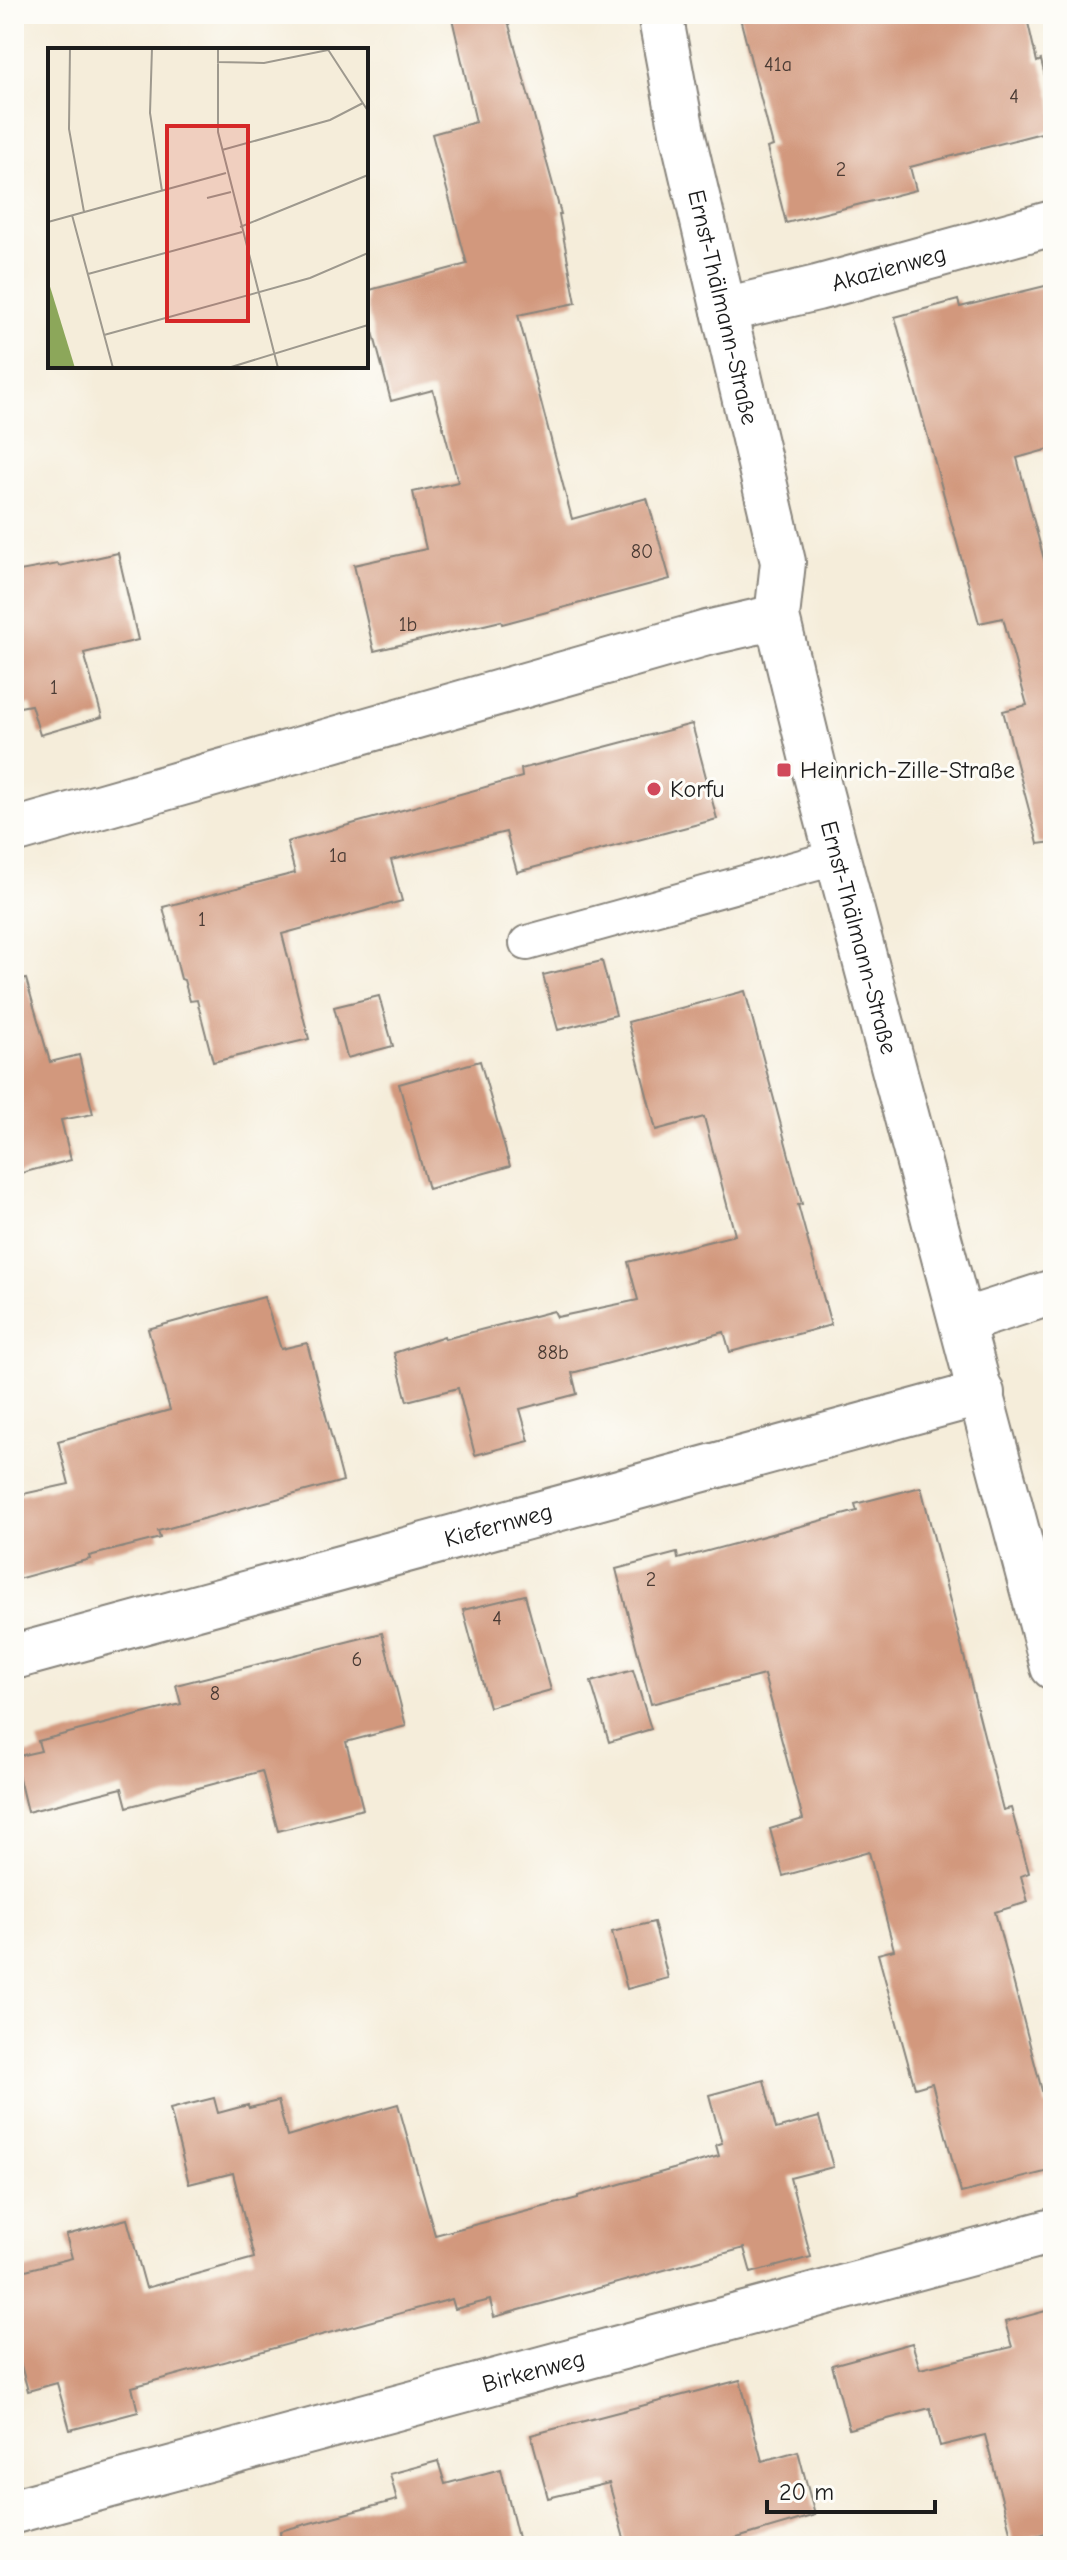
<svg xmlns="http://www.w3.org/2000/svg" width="1067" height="2560" viewBox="0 0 1067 2560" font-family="'Comic Neue',sans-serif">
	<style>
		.building { fill: #d2987d }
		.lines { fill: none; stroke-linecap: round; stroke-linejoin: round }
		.service-casing { stroke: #88847b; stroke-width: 38 }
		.minor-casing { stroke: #88847b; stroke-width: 48 }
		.service { stroke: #fff; stroke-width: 34 }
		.minor { stroke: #fff; stroke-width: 44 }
		.poi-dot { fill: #d1495b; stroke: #fdfcf7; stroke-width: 3 }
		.labels { text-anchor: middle; stroke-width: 6; stroke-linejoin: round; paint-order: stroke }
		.number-label { font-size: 20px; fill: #4a3b34 }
		.street-label { font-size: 24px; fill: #1c1c1c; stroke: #fdfcf7 }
		.poi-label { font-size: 24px; fill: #1c1c1c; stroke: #fdfcf7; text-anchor: start }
		.inset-road { fill: none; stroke: #9e998e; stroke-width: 2 }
		.view { fill: #d62828; fill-opacity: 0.15; stroke: #d62828; stroke-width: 4 }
		.inset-edge { fill: none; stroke: #1c1c1c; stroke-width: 4 }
	</style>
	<rect width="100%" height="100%" fill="#fdfcf7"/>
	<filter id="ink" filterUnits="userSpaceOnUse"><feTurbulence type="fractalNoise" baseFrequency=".0125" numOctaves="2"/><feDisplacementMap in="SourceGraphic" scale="16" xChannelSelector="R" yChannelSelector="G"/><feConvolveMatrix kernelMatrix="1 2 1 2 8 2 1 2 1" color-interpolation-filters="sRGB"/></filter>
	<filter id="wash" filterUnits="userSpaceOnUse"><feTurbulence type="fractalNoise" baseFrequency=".006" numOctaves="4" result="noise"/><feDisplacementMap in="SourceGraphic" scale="32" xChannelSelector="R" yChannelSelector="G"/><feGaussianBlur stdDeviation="1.8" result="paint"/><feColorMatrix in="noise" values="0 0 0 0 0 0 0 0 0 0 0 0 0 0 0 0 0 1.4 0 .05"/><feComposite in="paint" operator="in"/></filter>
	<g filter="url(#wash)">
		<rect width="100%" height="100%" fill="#f5edda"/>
		<g id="blocks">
			<path class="building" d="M451,14H506L561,214H559L576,303L518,315L572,519L647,498L670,579L502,624L501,621L374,651L354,565L426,549L413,492L458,482L433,390L391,401L366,305V291L467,264L432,134L476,122Z
				M739,14H1026L1037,62L1041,60L1053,108V130L910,167L916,190L786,223L767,148L773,146Z
				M1053,284V448L1017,458L1053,593V842L1038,844L1003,711L1027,705L1003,618L979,623L895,317L958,300L960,307Z
				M118,553L138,640L84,653L102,717L40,735L31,705L14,708V572L58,564L59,566Z
				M692,724L717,819L517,872L506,832L391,860L402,901L282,934L309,1039L213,1062L197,1000L190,1001L184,980L181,979L163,907L295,873L287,842L522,777L521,769Z
				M602,961L616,1015L558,1030L543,975Z
				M26,979L50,1062L79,1055L93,1114L61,1120L71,1160L14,1175V981Z
				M745,991L802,1204L798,1205L831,1325L730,1352L724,1332L572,1373L577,1394L520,1409L529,1441L475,1455L458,1388L407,1401L394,1353L444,1336L445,1339L554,1311L557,1317L638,1300L628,1262L735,1235L704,1117L656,1130L628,1022Z
				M379,996L393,1046L347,1058L334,1007Z
				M480,1061L510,1166L428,1189L399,1084Z
				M264,1297L281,1349L307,1343L343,1481L158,1531L160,1538L89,1556L90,1559L14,1580V1496L69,1484L58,1441L170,1410L148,1329Z
				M921,1487L1003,1810L1011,1808L1029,1873L1021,1876L1028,1902L995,1912L1046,2106L1053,2104V2170L961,2193L932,2083L915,2088L878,1954L894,1950L869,1852L783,1876L770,1829L803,1819L764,1675L651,1704L616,1569L677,1553L678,1559L857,1511L855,1504Z
				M525,1595L551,1690L489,1707L463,1610Z
				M382,1633L406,1726L346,1742L363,1809L278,1831L262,1771L127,1807L122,1788L27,1812L14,1757L41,1751L38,1741L181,1704L176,1685Z
				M633,1670L651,1729L609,1742L591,1682Z
				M654,1922L668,1978L627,1989L612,1932Z
				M764,2080L776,2129L819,2117L833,2167L790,2178L811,2257L751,2273L744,2248L494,2317L490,2300L455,2309L452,2299L132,2387L138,2412L70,2430L57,2383L28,2391L14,2340V2273L72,2258L66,2235L127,2219L146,2288L254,2258L233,2173L189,2184L170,2109L214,2098L218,2113L248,2105L249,2108L278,2101L287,2136L398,2104L435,2235L578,2198V2196L719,2156L716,2145L722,2143L709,2095Z
				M1053,2309V2531L1013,2542L985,2435L940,2446L930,2408L849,2429L832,2365L912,2343L920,2369L1012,2347L1005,2322Z
				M740,2380L762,2461L798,2451L815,2515L710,2546H626L609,2483L548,2498L531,2435Z
				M438,2461L445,2484L501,2469L520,2546H281L280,2531L397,2500L390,2474Z"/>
		</g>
	</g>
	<g filter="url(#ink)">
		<use href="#blocks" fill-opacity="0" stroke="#88847b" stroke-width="2"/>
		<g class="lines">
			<defs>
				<path id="service" d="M527,943L838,857"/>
				<g id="minor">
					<path id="s1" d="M660,14L682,132L783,562L777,617L815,772L1053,1667"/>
					<path id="s2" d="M724,310L817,288L1053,223"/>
					<path d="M14,831L707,633L777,617"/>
					<path d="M963,1321L1053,1292"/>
					<path id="s3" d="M14,1657L982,1393"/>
					<path id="s4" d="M14,2511L1053,2231"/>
				</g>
			</defs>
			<use href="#service" class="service-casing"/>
			<use href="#minor" class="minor-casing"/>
			<use href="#service" class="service"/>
			<use href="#minor" class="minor"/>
		</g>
	</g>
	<g class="poi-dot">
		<rect x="776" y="762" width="16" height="16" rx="4"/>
		<circle cx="654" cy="789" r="8"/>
	</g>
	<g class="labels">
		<g class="number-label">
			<text x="778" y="71">41a</text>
			<text x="1014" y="103">4</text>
			<text x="841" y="176">2</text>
			<text x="642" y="558">80</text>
			<text x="408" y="631">1b</text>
			<text x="54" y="694">1</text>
			<text x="338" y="862">1a</text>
			<text x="202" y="926">1</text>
			<text x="553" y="1359">88b</text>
			<text x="651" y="1586">2</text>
			<text x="497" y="1625">4</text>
			<text x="357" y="1666">6</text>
			<text x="215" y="1700">8</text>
		</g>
		<g class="street-label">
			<text dy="8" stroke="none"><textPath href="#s2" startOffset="170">Akazienweg</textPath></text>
			<text dy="8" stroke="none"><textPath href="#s1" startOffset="300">Ernst-Thälmann-Straße</textPath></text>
			<text dy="8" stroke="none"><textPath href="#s1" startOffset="948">Ernst-Thälmann-Straße</textPath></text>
			<text dy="8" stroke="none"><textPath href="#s3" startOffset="502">Kiefernweg</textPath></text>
			<text dy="8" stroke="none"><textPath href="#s4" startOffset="538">Birkenweg</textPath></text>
		</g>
		<g class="poi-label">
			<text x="800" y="778">Heinrich-Zille-Straße</text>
			<text x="670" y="797">Korfu</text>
		</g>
	</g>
	<g transform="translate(48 48)">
		<rect width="320" height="320" fill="#f5edda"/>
		<path d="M0,232L8,258L27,320H0Z" fill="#8ca75a"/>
		<path class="inset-road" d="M22,0L21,81L36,164M104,0L102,65L114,143M170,0V84L230,320M279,0L320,63M169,14L216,15L280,2M174,102L282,72L315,55M159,150L183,144M24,167L65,320M0,174L178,125M192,179L320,127M40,226L194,184M56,287L262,230L320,205M180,320L320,277"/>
		<path class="view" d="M119,78H200V273H119Z"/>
		<rect width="320" height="320" class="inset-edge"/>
	</g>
	<rect width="1067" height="2560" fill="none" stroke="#fdfcf7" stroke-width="48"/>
	<path d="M767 2500v12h168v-12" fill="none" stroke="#1c1c1c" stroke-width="4"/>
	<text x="779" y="2500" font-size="24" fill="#1c1c1c" stroke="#fdfcf7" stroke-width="6" paint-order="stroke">20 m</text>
</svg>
